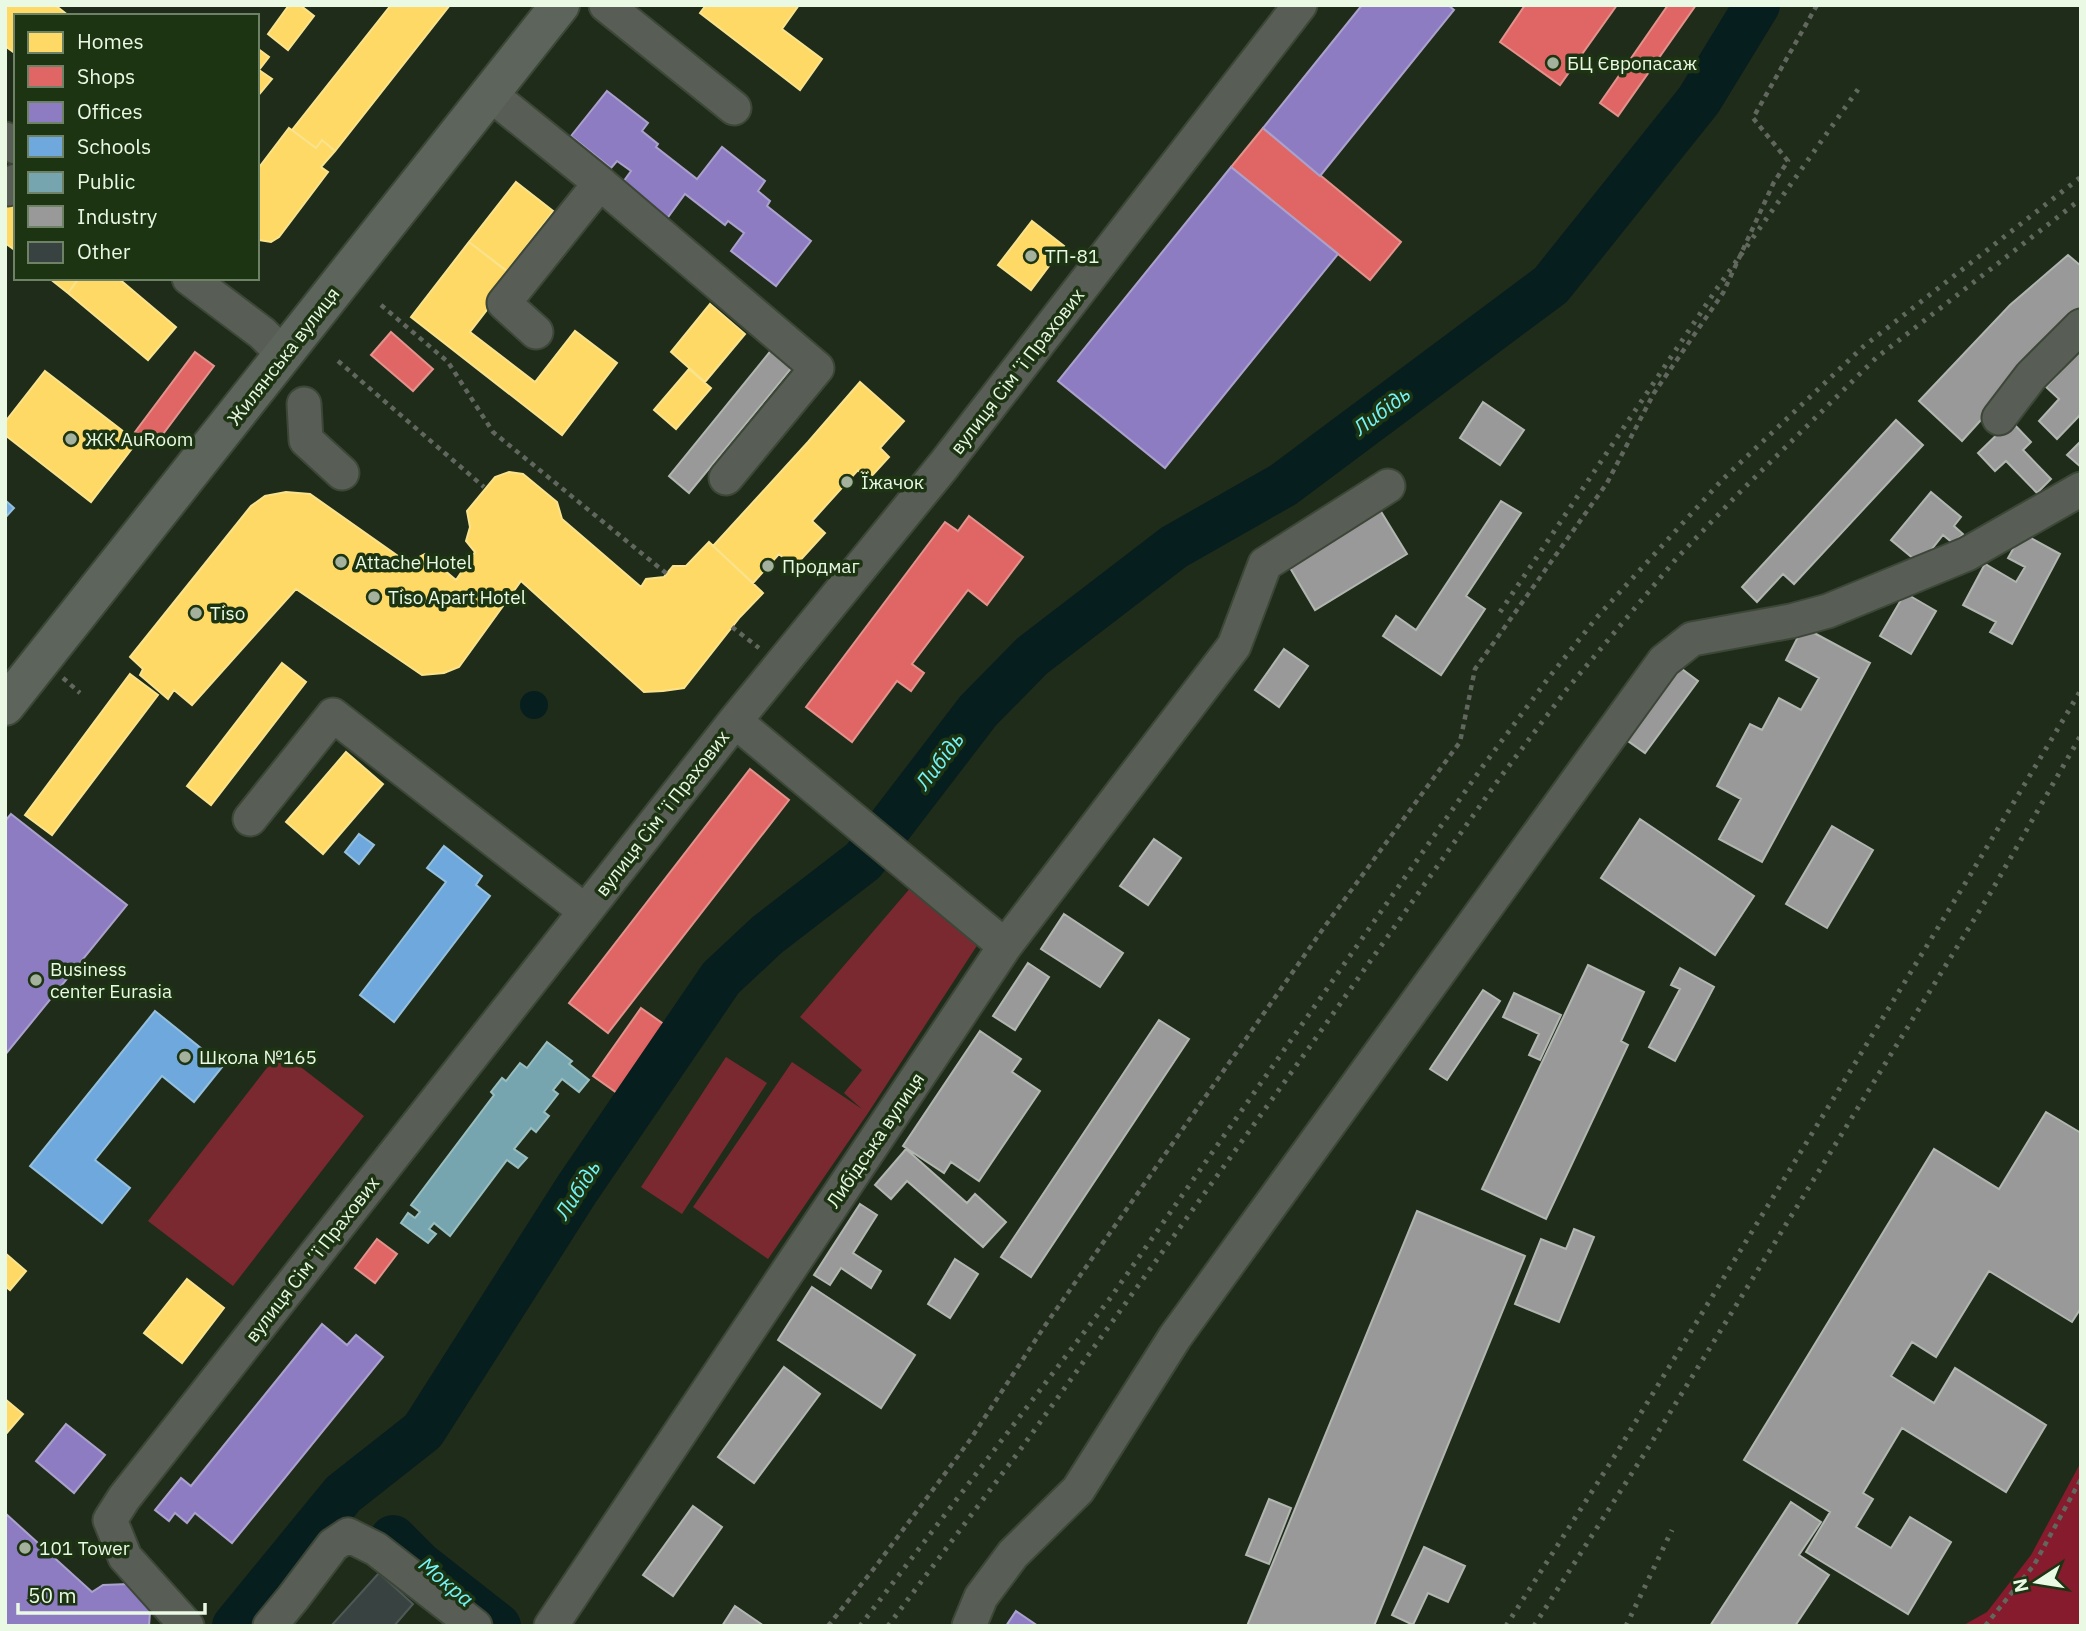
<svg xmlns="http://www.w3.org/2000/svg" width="2086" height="1631" viewBox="0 0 2086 1631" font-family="'IBM Plex Sans',sans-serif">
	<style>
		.green { fill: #7a2931 }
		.forest { fill: #851b2d }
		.water { fill: #071e1e }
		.homes { fill: #ffd966; stroke: #f9e38c; stroke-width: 2 }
		.shops { fill: #e06666; stroke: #e3928c; stroke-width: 2 }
		.offices { fill: #8e7cc3; stroke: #aaa2cd; stroke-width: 2 }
		.schools { fill: #6fa8dc; stroke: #94c0de; stroke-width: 2 }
		.public { fill: #76a5af; stroke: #99bebf; stroke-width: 2 }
		.industry { fill: #999; stroke: #b1b6b0; stroke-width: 2 }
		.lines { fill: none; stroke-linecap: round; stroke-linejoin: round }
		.river { stroke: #071e1e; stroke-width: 46 }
		.building { fill: #384240; stroke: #4e5857; stroke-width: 2 }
		.minor-casing { stroke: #3d4738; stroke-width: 37 }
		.major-casing { stroke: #3d4738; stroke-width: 42 }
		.path { stroke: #61665e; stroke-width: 4.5; stroke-dasharray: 5 5; stroke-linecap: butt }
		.minor { stroke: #585d55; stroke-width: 33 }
		.major { stroke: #5d645b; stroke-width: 38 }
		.rail { stroke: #61685e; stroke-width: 5; stroke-dasharray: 3.5 7; stroke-linecap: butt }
		.poi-dot { fill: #a3b19d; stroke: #1c3412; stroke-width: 2.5 }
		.labels { text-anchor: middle; stroke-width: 7; stroke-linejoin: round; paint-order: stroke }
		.poi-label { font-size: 19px; fill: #eaf9e4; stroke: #1c3412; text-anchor: start }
		.street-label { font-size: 19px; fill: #eaf9e4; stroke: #1c3412 }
		.water-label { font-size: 21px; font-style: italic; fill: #76f4f7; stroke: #1c3412 }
	</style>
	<rect width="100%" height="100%" fill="#202c1a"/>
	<path class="green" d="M912,886L978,944L868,1113L768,1259L693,1207L792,1062L862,1109L844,1093L862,1070L800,1017Z
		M280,1051L364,1116L233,1286L148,1221Z
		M726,1057L767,1083L682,1214L641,1187Z"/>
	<path class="forest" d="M2081,1462V1626H1962L1987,1612L2031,1555Z"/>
	<path class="water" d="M520 705a14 14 0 1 1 28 0a14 14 0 1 1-28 0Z"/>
	<path class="homes" d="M5,5H55L69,16H16V54L5,46Z
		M289,5H300L314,16L288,50L268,34Z
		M391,5H450L335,151L322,140L316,148L292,130Z
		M706,5H799L782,29L822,59L800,90L700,13Z
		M257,48L269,57L259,70L272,79L257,97Z
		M289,128L316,148L322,140L335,151L321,167L328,172L279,237L271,242L259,240L257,239V170Z
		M516,182L553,211L507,271L469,242Z
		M5,187L16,195V251L5,243Z
		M1032,221L1064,246L1031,290L998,265Z
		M469,242L513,276L470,332L535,382L575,331L617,363L562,435L411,317Z
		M49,278H79L68,293Z
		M79,278H118L176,327L148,360L68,293Z
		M710,304L745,334L705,382L671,352Z
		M689,369L711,388L676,429L654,410Z
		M45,371L137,442L91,502L5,435V422Z
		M860,382L904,421L880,448L889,457L868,480L858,470L812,521L825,533L794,567L779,554L753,583L713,546L808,442Z
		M509,472L523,474L557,502L562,519L641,587L646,579L664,577L673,566H686L709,542L763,593L740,617L684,688L663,691L644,692L521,581L459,667L444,673L422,675L296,589L192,705L174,690L168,699L140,675L143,669L130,657L251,506L265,496L286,492L310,494L408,563L425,554L456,580L475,552L466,541L470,527L467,511L495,477Z
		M282,663L306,682L211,805L187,786Z
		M130,674L158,695L52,835L25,815Z
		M346,752L383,784L323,854L286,822Z
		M5,1253L26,1271L10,1290L5,1286Z
		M187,1279L224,1308L182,1363L144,1333Z
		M5,1399L23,1414L5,1435Z"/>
	<path class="shops" d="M1525,5H1617L1560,85L1500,42Z
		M1668,5H1696L1618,116L1600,103Z
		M1263,128L1401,242L1370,280L1231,167Z
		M391,332L433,369L413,391L371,355Z
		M195,352L214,366L154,446L135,432Z
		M969,516L1023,557L987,605L968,590L912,664L924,673L911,691L897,681L852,742L806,707L945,522L958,531Z
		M750,769L789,800L608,1033L569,1003Z
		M641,1008L665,1025L617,1093L593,1076Z
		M377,1239L397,1254L375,1283L355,1268Z"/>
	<path class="offices" d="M1362,5H1448L1454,10L1320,176L1263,128Z
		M607,91L648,123L642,131L658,144L656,147L697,179L722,147L765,181L758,191L770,201L767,206L811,241L776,286L731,251L744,233L728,221L725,225L685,194L663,224L618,189L631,171L617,161L611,168L571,136Z
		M1231,167L1338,254L1165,468L1058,381Z
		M11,814L127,905L5,1055V821Z
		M322,1324L347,1345L356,1335L383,1357L232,1543L195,1513L187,1523L175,1513L169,1521L155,1510L181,1478L191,1486Z
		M66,1424L105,1455L74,1493L36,1461Z
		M5,1513L92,1592L103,1585L128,1584L145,1600L150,1612L149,1626H5Z
		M1016,1611L1038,1626H1006Z"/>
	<path class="schools" d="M5,500L14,508L5,518Z
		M359,834L374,845L359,864L345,852Z
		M444,846L482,876L476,885L490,896L394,1022L360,995L446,882L427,868Z
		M155,1011L223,1066L194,1102L162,1076L95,1160L130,1188L102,1223L30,1166Z"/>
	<path class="public" d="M547,1042L572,1061L569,1064L589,1080L579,1092L562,1079L553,1090L558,1094L544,1112L549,1116L536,1132L531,1128L514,1149L527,1158L518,1168L507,1160L450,1236L434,1223L429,1229L436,1234L428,1243L401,1223L408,1213L415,1218L420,1212L411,1205L494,1095L491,1092L502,1078L506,1081L520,1063L527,1068Z"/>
	<path class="industry" d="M2068,255L2081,266V309L1962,441L1919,401L2010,305Z
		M773,348L794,365L689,493L669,476Z
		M2081,349V414L2057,439L2039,421L2059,399L2046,387Z
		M1483,402L1524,430L1500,465L1460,438Z
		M1896,420L1923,445L1794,584L1783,574L1757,602L1742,587Z
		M2011,421L2031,442L2023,450L2051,479L2037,493L2006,461L1995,471L1978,453Z
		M2081,441V467L2067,455Z
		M1931,492L1961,517L1954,526L1963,534L1954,544L1943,535L1920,564L1891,540Z
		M1501,501L1521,513L1466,596L1485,609L1441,675L1383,636L1396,616L1416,630Z
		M1377,505L1407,554L1315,610L1286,561Z
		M2022,533L2060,554L2012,644L1990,632L1996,622L1963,605L1985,564L2016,582L2025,567L2008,558Z
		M1905,593L1936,611L1911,654L1880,636Z
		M1803,627L1870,663L1762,862L1719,839L1741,799L1717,786L1750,724L1762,730L1779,698L1801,710L1819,678L1786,660Z
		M1284,649L1308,666L1279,707L1255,690Z
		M1678,666L1698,681L1645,753L1625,739Z
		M1640,819L1754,896L1715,955L1601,878Z
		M1832,826L1873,850L1827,928L1786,904Z
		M1154,839L1181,858L1148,905L1120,886Z
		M1064,914L1123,953L1100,987L1041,949Z
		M1028,963L1049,977L1015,1030L993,1016Z
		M1588,965L1644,992L1621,1041L1628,1045L1546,1219L1482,1189Z
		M1680,968L1714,987L1675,1061L1649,1047L1680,989L1671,985Z
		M1483,990L1500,1001L1447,1080L1430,1069Z
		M1514,993L1561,1015L1540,1060L1529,1055L1539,1034L1503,1017Z
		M1159,1020L1189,1039L1031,1277L1001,1257Z
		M980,1031L1021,1059L1012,1072L1040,1091L979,1181L951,1162L944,1173L903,1146Z
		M2046,1112L2081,1133V1308L2072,1322L1989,1271L1936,1357L1912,1342L1891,1376L1934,1403L1955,1368L2046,1425L2006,1492L1902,1428L1863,1493L1873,1499L1856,1527L1891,1548L1910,1517L1951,1542L1908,1614L1806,1552L1830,1512L1744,1460L1934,1149L1999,1189Z
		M906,1149L967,1203L975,1194L1006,1222L983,1247L907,1181L891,1199L875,1185Z
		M860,1204L877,1215L853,1253L881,1271L871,1288L841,1268L830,1285L814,1275Z
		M1417,1211L1525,1256L1374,1626H1247Z
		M1574,1229L1594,1237L1559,1322L1515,1304L1541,1239L1566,1249Z
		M955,1259L978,1274L950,1318L928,1304Z
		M812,1287L915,1355L881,1408L778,1340Z
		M784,1367L820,1394L754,1483L718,1457Z
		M1269,1499L1291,1508L1269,1564L1246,1555Z
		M1791,1502L1821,1522L1799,1555L1829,1575L1795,1626H1710Z
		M693,1506L722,1527L673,1596L643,1575Z
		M1424,1547L1465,1566L1448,1602L1428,1593L1413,1625L1392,1615Z
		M735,1606L764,1626H722Z"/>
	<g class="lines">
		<path class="river" d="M393,1538L419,1564L498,1626
			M235,1626L343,1494L423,1431L577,1189L721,978L767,935L863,861L978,711L1032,656L1174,547L1283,485L1551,285L1699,100L1757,5"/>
	</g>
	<path class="building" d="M379,1573L413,1604L394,1626H331Z"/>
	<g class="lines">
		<defs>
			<path id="minor" d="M606,5L734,108
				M490,94L600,183L504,303L536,332
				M5,139L16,147
				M600,183L817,368L726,478
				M8,189L16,181
				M189,278L262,333L284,355
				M304,404L306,440L342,473
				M1999,418L2031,376L2081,326
				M735,721L1005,946
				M250,819L333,715L585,911
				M187,1626L125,1557L110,1520L124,1498L735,721L944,465L1300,5
				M270,1626L293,1598L333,1545L348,1535L376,1549L475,1626
				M551,1626L1005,946L1234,646L1265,564L1388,486
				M969,1626L981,1597L1013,1554L1078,1490L1175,1337L1664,661L1692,639L1791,621L1828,611L1967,554L2081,489"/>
			<path id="major" d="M5,706L560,5"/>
		</defs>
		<use href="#minor" class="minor-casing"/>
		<use href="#major" class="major-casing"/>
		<path class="path" d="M381,305L448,362L493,432L667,574
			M338,361L484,487
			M732,627L759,648
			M63,678L80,693
			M828,1626L876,1566L970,1440L1044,1327L1325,926L1460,742L1475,669L1607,483L1654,393L1723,293L1774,182L1788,161L1753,118L1817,5
			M1985,1626L2034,1565L2081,1479"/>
		<use href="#minor" class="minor"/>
		<use href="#major" class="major"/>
		<path class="rail" d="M1500,612L1718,287L1859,88
			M860,1626L1111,1297L1483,766L1550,676L1598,616L1723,479L1864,346L2081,177
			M888,1626L1023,1446L1306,1052L1499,779L1567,689L1676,559L1738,494L1876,358L2081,199
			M1506,1626L1614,1457L1969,877L2081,690
			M1534,1626L1650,1445L1991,892L2081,735
			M1626,1626L1672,1530"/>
	</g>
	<g class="poi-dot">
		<circle cx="1553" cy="63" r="7"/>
		<circle cx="1031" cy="256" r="7"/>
		<circle cx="71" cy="439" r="7"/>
		<circle cx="847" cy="482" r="7"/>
		<circle cx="341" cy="562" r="7"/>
		<circle cx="768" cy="566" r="7"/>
		<circle cx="374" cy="597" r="7"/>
		<circle cx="196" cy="613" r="7"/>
		<circle cx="36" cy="980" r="7"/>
		<circle cx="185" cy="1057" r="7"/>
		<circle cx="25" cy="1548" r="7"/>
	</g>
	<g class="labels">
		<g class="poi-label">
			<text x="1567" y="70">БЦ Європасаж</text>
			<text x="1045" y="263">ТП-81</text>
			<text x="85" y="446">ЖК AuRoom</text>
			<text x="861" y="489">Їжачок</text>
			<text x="355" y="569">Attache Hotel</text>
			<text x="782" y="573">Продмаг</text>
			<text x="388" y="604">Tiso Apart Hotel</text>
			<text x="210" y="620">Tiso</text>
			<text x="50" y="976">Business<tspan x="50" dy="22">center Eurasia</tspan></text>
			<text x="199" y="1064">Школа №165</text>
			<text x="39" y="1555">101 Tower</text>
		</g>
		<g class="street-label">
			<text transform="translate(283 356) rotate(-52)" y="7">Жилянська вулиця</text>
			<text transform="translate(1017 371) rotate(-52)" y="7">вулиця Сімʼї Прахових</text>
			<text transform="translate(662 813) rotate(-52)" y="7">вулиця Сімʼї Прахових</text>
			<text transform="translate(875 1140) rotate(-56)" y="7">Либідська вулиця</text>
			<text transform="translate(312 1259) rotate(-52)" y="7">вулиця Сімʼї Прахових</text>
		</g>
		<g class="water-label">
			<text transform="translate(1382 411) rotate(-37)" y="7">Либідь</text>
			<text transform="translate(940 761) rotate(-53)" y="7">Либідь</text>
			<text transform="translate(578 1190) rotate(-57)" y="7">Либідь</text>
			<text transform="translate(446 1582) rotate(40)" y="7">Мокра</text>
		</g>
	</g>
	<rect width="2086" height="1631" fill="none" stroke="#eaf9e4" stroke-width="14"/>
	<rect x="14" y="14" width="245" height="266" fill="#1c3412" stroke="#6e8366" stroke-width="2"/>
	<rect x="28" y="32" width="35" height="21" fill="#ffd966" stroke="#6e8366" stroke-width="2"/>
	<text x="77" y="49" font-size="21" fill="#eaf9e4">Homes</text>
	<rect x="28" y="66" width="35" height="21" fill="#e06666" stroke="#6e8366" stroke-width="2"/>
	<text x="77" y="84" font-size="21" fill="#eaf9e4">Shops</text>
	<rect x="28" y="102" width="35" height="21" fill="#8e7cc3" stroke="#6e8366" stroke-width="2"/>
	<text x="77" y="119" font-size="21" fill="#eaf9e4">Offices</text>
	<rect x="28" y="136" width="35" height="21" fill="#6fa8dc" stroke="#6e8366" stroke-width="2"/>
	<text x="77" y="154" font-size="21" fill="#eaf9e4">Schools</text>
	<rect x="28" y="172" width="35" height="21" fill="#76a5af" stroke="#6e8366" stroke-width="2"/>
	<text x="77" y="189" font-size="21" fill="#eaf9e4">Public</text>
	<rect x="28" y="206" width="35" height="21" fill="#999999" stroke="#6e8366" stroke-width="2"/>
	<text x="77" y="224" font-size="21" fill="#eaf9e4">Industry</text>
	<rect x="28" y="242" width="35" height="21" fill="#384240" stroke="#6e8366" stroke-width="2"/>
	<text x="77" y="259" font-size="21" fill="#eaf9e4">Other</text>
	<g transform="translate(2037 1582) rotate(258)" stroke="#1c3412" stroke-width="5" paint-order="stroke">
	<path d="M0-5L12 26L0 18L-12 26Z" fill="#eaf9e4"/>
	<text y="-10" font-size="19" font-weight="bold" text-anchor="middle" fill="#eaf9e4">N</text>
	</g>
	<path d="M18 1603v10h187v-10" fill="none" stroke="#eaf9e4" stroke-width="3.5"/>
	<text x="28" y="1603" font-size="21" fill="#eaf9e4" stroke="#1c3412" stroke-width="5" paint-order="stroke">50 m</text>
</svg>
